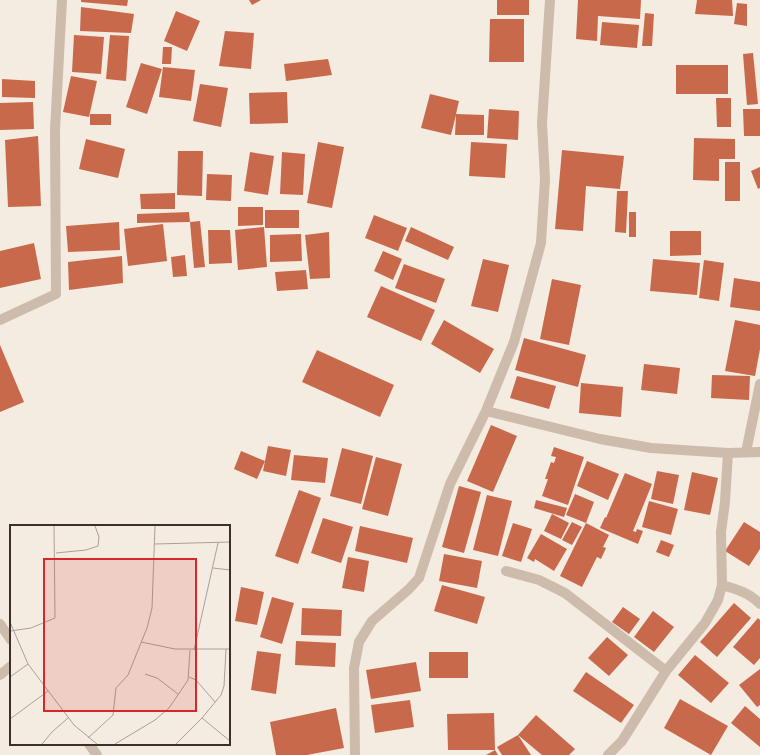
<svg xmlns="http://www.w3.org/2000/svg" width="760" height="755" viewBox="0 0 760 755" font-family="'Source Sans 3',sans-serif">
	<style>
		.building { fill: #c8694b }
		.lines { fill: none; stroke-linecap: round; stroke-linejoin: round }
		.street { stroke: #cdbbac; stroke-width: 10 }
		.inset-road { fill: none; stroke: #aaa098; stroke-width: 1 }
		.view { fill: #d62828; fill-opacity: 0.15; stroke: #d62828; stroke-width: 2 }
		.inset-edge { fill: none; stroke: #3b302b; stroke-width: 2 }
	</style>
	<rect width="100%" height="100%" fill="#f4ebe1"/>
	<path class="building" d="M81,0H128L127,6L81,2Z
		M249,0H261L252,5Z
		M497,0H529V15H497Z
		M578,0H641L640,19L598,16L597,41L576,39Z
		M697,0H732L733,16L695,14Z
		M737,3L747,4V26L734,24Z
		M81,7L134,14L131,33L80,31Z
		M176,11L200,21L187,51L164,41Z
		M645,13L654,14L652,46H642Z
		M490,19H524V62H489Z
		M602,22L639,25L637,48L600,45Z
		M225,31L254,33L251,69L219,66Z
		M74,35L104,37L101,74L72,72Z
		M110,35L129,36L126,81L106,79Z
		M163,47H172L171,64H162Z
		M753,53L758,104L747,105L743,54Z
		M328,59L332,75L286,81L284,64Z
		M141,63L162,69L147,114L126,107Z
		M676,65H728V94H676Z
		M163,67L195,70L191,101L159,97Z
		M71,76L97,81L89,117L63,112Z
		M2,79L35,81V98L2,97Z
		M200,84L228,88L221,127L193,121Z
		M287,92L288,123L250,124L249,93Z
		M430,94L459,101L456,114L484,115V135H455L456,115L451,135L421,128Z
		M716,98H731V127H717Z
		M33,102L34,129L0,130V103Z
		M489,109L519,111L518,140L487,138Z
		M743,109H760V136H744Z
		M90,114H111V125H90Z
		M38,136L41,206L8,207L5,140Z
		M694,138L735,139V159H719V181L693,180Z
		M86,139L125,149L118,178L79,169Z
		M318,142L344,147L332,208L307,203Z
		M471,142L507,144L505,178L469,176Z
		M562,150L624,156L620,189L586,186L583,231L555,229Z
		M178,151H203L202,196L177,195Z
		M250,152L274,156L268,195L244,191Z
		M282,152L305,154L303,195L280,194Z
		M725,162H740V201H725Z
		M760,167V188L758,189L751,171Z
		M207,174L232,175L231,201L206,200Z
		M617,191H628L626,233L615,232Z
		M175,193V209H141L140,194Z
		M238,207H263V225L238,226Z
		M265,210H299V228H265Z
		M189,212L190,222L200,221L205,267L194,268L190,222L137,223V214Z
		M629,212H636V237H629Z
		M374,215L407,228L398,251L365,238Z
		M119,222L120,250L68,252L66,226Z
		M163,224L167,261L128,266L124,229Z
		M264,227L267,267L238,270L235,230Z
		M411,227L454,247L448,260L405,241Z
		M208,230H230L232,263L209,264Z
		M670,231H701V255L670,256Z
		M329,232L330,278L310,279L305,235Z
		M301,234L302,261L270,262V235Z
		M34,243L41,279L0,288V251Z
		M383,251L402,259L393,280L374,271Z
		M185,255L187,276L173,277L171,257Z
		M122,256L123,283L69,290L68,262Z
		M483,259L509,265L498,312L471,306Z
		M653,259L700,263L697,295L650,291Z
		M704,260L724,263L719,301L699,298Z
		M404,264L445,279L436,303L395,288Z
		M306,270L308,289L277,291L275,272Z
		M734,278L760,282V311L730,307Z
		M552,279L581,285L569,345L540,339Z
		M381,286L435,310L421,341L367,317Z
		M444,320L494,349L480,373L431,344Z
		M735,320L760,325V349L755,376L725,371Z
		M524,338L586,355L578,387L515,370Z
		M0,345L24,402L0,412Z
		M317,350L394,385L380,417L302,382Z
		M644,364L680,368L677,394L641,390Z
		M712,375L750,376L749,400L711,398Z
		M517,376L556,386L549,409L510,398Z
		M581,383L623,387L621,417L579,413Z
		M491,425L517,436L493,492L467,481Z
		M268,446L291,450L286,476L263,471Z
		M554,447L584,457L568,505L542,496L548,479H545L551,462L554,463L556,457L551,456Z
		M342,448L373,456L361,504L330,496Z
		M241,451L265,461L257,479L234,469Z
		M294,455L328,458L325,483L291,480Z
		M376,457L402,464L388,516L362,509Z
		M587,461L619,474L608,500L577,486Z
		M657,471L679,475L673,504L651,499Z
		M692,472L718,478L710,515L684,510Z
		M625,473L652,484L633,531L636,532L637,529L643,531L638,544L600,528L605,517L606,518Z
		M459,486L481,492L464,553L442,547Z
		M299,490L321,498L298,564L275,556Z
		M575,494L594,502L586,523L566,515Z
		M487,495L512,501L498,556L473,550Z
		M536,500L567,508L564,517L534,508Z
		M649,501L678,509L671,535L642,527Z
		M552,514L569,523L561,539L544,531Z
		M323,518L353,527L341,563L311,553Z
		M572,522L582,527L572,545L562,540Z
		M744,522L760,532V549L749,566L725,551Z
		M513,523L532,529L521,562L502,556Z
		M586,523L609,535L603,547L606,548L601,559L597,557L582,587L560,576Z
		M360,526L413,538L407,563L355,551Z
		M541,534L567,549L554,571L535,559L534,562L527,558Z
		M661,540L674,545L669,557L656,552Z
		M444,554L482,561L477,588L439,581Z
		M348,557L369,561L364,592L342,588Z
		M442,585L485,597L477,624L434,611Z
		M241,587L264,592L257,625L235,621Z
		M272,597L294,603L282,644L260,637Z
		M734,603L751,618L717,657L700,642Z
		M623,607L640,619L629,634L612,622Z
		M302,608L342,610L341,636L301,635Z
		M653,611L674,627L654,652L634,637Z
		M758,618L760,620V658L754,665L733,647Z
		M607,637L628,655L609,676L588,658Z
		M296,641L336,643L335,667L295,665Z
		M257,651L281,654L276,694L251,690Z
		M429,652H468V678H429Z
		M695,655L729,683L711,703L678,675Z
		M416,662L421,691L371,699L366,670Z
		M760,669V705L757,707L739,685Z
		M586,672L634,705L621,723L573,691Z
		M680,699L728,726L711,755L664,728Z
		M410,700L414,727L375,733L371,705Z
		M745,706L760,719V747L731,723Z
		M336,708L344,748L307,755H276L270,722Z
		M494,713L495,750L498,755H486L495,750H448L447,714Z
		M536,715L575,749L569,755H542L518,735Z
		M518,735L531,755H502L497,747Z"/>
	<g class="lines">
		<path class="street" d="M0,320L56,294L55,130L62,0
			M486,411L600,439L651,448L728,453L760,452
			M746,452L760,384
			M506,571L539,580L565,593L666,671
			M722,585C736,589 750,593 760,604
			M0,624L11,640
			M0,675L11,666
			M89,744L97,755
			M355,755L354,668L359,642L372,621L409,589L419,578L450,484L486,411L514,342L541,243L545,179L542,123L550,0
			M608,755L622,741L666,671L705,623L718,600L722,585L721,532L725,502L728,453"/>
	</g>
	<g transform="translate(10 525)">
		<rect width="220" height="220" fill="#f4ebe1"/>
		<path class="inset-road" d="M145,19L220,17M46,28L76,25L88,21L89,12L85,1M203,43L220,45M0,97L18,139L64,200L87,219M0,106L21,103L45,93L44,1M131,117L165,124H220M184,125L208,18M135,149L147,153L168,169M0,152L18,139M179,152L186,155L205,177M192,193L211,170L214,161L216,124M0,194L38,166M78,213L103,190L106,163L118,150L137,103L142,83L145,1M32,219L42,207L58,193M105,219L145,195L159,183L178,155L180,125M166,219L192,193L220,216"/>
		<path class="view" d="M34,34H186V186H34Z"/>
		<rect width="220" height="220" class="inset-edge"/>
	</g>
</svg>
